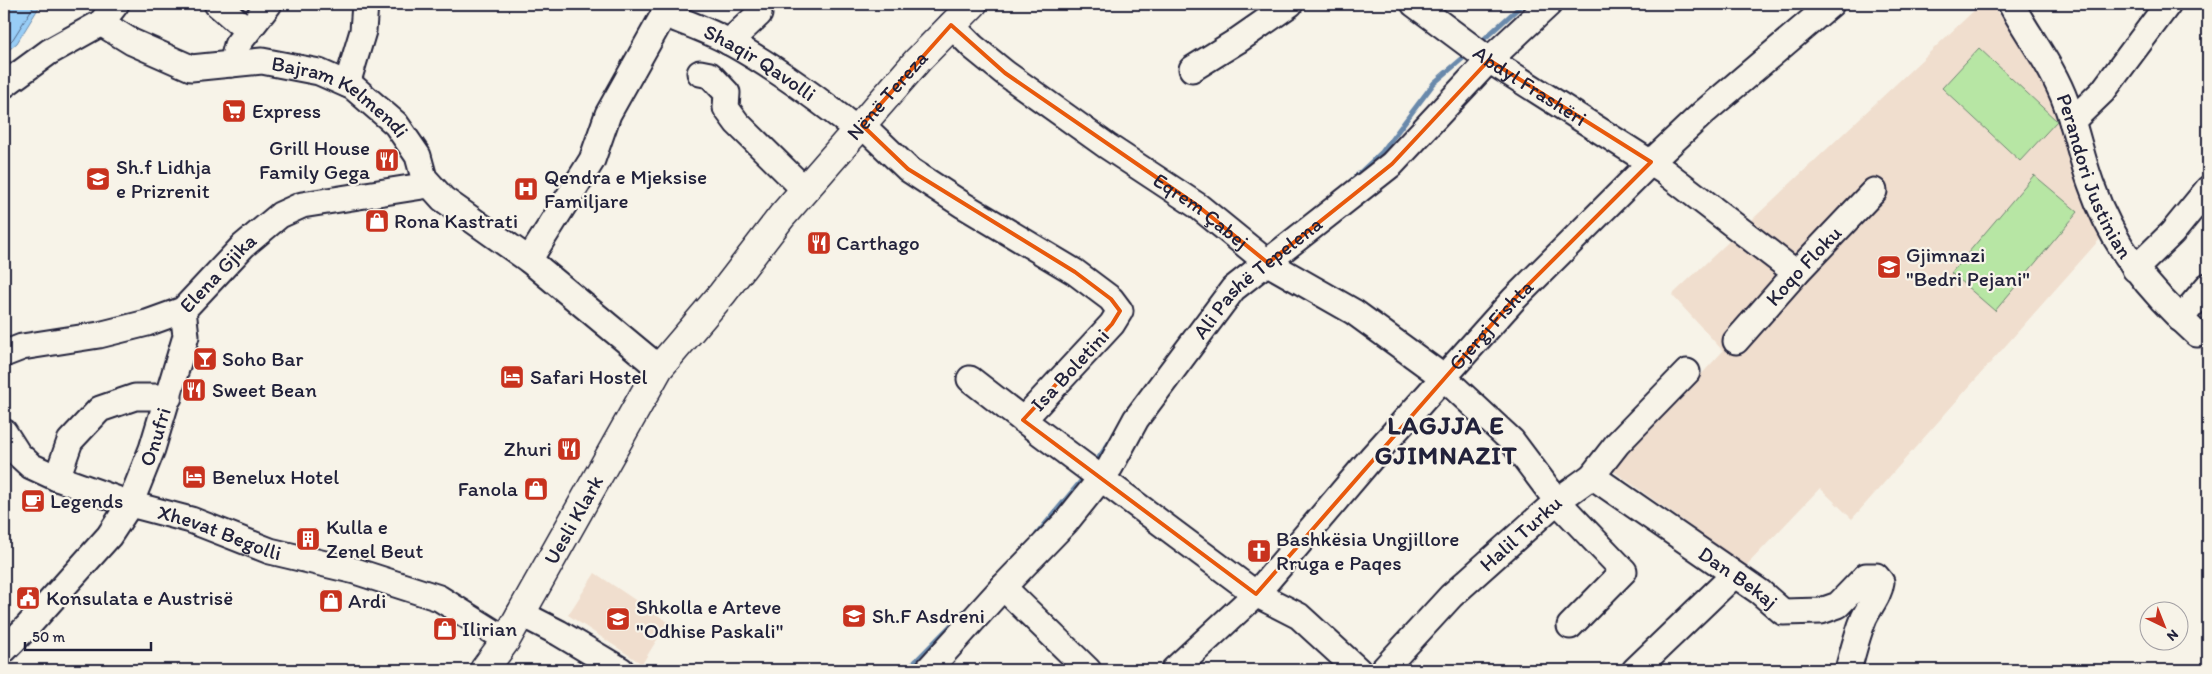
<svg xmlns="http://www.w3.org/2000/svg" width="2212" height="674" viewBox="0 0 2212 674" font-family="Itim,sans-serif">
	<style>
		.built { fill: #f0dece }
		.green { fill: #b7e6a4; stroke: #6c8470 }
		.water { fill: #98cdf6; stroke: #6989ab }
		.lines { fill: none; stroke-linecap: round; stroke-linejoin: round }
		.shore { stroke: #516686; stroke-width: 1 }
		.stream { stroke: #6989ab; stroke-width: 5 }
		.minor-casing { stroke: #22223b; stroke-width: 29 }
		.major-casing { stroke: #22223b; stroke-width: 31 }
		.minor { stroke: #f7f3e8; stroke-width: 25 }
		.major { stroke: #f7f3e8; stroke-width: 28 }
		.marked { fill: none; stroke: #e8590c; stroke-width: 4; stroke-linejoin: round }
		.labels { text-anchor: middle; stroke-width: 4.5; stroke-linejoin: round; paint-order: stroke }
		.street-label { font-size: 21px; fill: #22223b; stroke: #f7f3e8 }
		.poi-label { font-size: 21px; fill: #22223b; stroke: #f7f3e8; text-anchor: start }
		.district-label { font-size: 26px; font-weight: bold; letter-spacing: 1px; fill: #22223b; stroke: #f7f3e8 }
	</style>
	<rect width="100%" height="100%" fill="#f7f3e8"/>
	<filter id="ink" filterUnits="userSpaceOnUse"><feTurbulence type="fractalNoise" baseFrequency=".02" numOctaves="2"/><feDisplacementMap in="SourceGraphic" scale="10" xChannelSelector="R" yChannelSelector="G"/><feConvolveMatrix kernelMatrix="1 2 1 2 8 2 1 2 1" color-interpolation-filters="sRGB"/></filter>
	<g filter="url(#ink)">
		<path class="built" d="M1981,4H1991L2038,64L2069,145L2100,239L1852,519L1820,488L1746,566L1612,470L1723,351L1672,295Z
			M595,573L668,622L642,664L568,615Z"/>
		<path class="green" d="M1979,48L2057,121L2020,161L1942,88Z
			M2034,175L2078,212L1995,311L1951,273Z"/>
		<path class="water" d="M4,4H41L17,43L4,54Z"/>
		<g class="lines">
			<path class="shore" d="M4,48L13,39L35,4"/>
			<path class="stream" d="M1484,39L1523,4
				M1350,182L1382,152L1434,83L1463,58
				M1098,459L1111,440
				M1037,534L1081,481
				M907,670L965,611"/>
			<defs>
				<g id="minor">
					<path d="M217,4L247,30"/>
					<path id="s1" d="M669,4L664,14C686,23 710,31 731,43C776,68 817,98 857,130"/>
					<path id="s2" d="M1414,4L1489,60L1665,172L1796,273"/>
					<path id="s3" d="M2011,4C2029,37 2053,67 2066,103C2076,129 2081,157 2091,184C2112,245 2149,291 2197,334"/>
					<path id="s4" d="M101,23L132,42L191,68L262,61L319,72L353,87L396,124L418,156L424,178L443,199L529,260L659,368"/>
					<path id="s5" d="M951,25L973,47L1005,73L1107,146L1198,206L1268,263L1354,312L1443,377L1512,441L1557,501L1624,571L1570,626"/>
					<path d="M729,42L759,14"/>
					<path d="M232,64L237,45L269,4"/>
					<path d="M1192,69L1237,41L1290,4"/>
					<path d="M700,73L710,75L727,93L726,108L737,123L805,190"/>
					<path d="M347,84L363,31L365,4"/>
					<path d="M4,85L49,52L101,23L116,4"/>
					<path d="M2072,121L2103,91L2168,4"/>
					<path d="M862,125L908,169L963,205L1075,272L1111,299L1120,311L1112,324L1023,420L1256,594L1299,616L1358,670"/>
					<path d="M529,260L592,160L608,114L664,14"/>
					<path d="M2135,269L2172,233L2208,189"/>
					<path d="M2180,319L2208,286"/>
					<path id="s6" d="M1736,341L1796,273L1874,191"/>
					<path id="s7" d="M4,354L22,347L99,335L147,323L183,310L243,246L280,215L302,205L429,185"/>
					<path d="M970,379L1023,420"/>
					<path id="s8" d="M4,432L18,454L31,466L57,478L130,504L191,520L270,551L355,571L439,598L506,640"/>
					<path id="s9" d="M1592,476L1760,592L1783,612L1821,611L1838,605L1866,576H1876L1881,582C1879,596 1870,605 1864,618C1857,635 1853,652 1848,670"/>
					<path d="M57,478L70,441L100,409L135,397H169"/>
					<path d="M1003,587L1088,670"/>
					<path d="M520,613L559,633L621,670"/>
					<path id="s10" d="M4,650L28,626L109,536L130,504L152,449L186,336L183,310"/>
					<path id="s11" d="M928,670L1003,587L1066,522L1110,467L1136,419L1233,289L1392,164L1489,60L1549,4"/>
					<path id="s12" d="M1174,670L1256,594L1373,456L1514,299L1651,162L1703,113L1831,4"/>
					<path id="s13" d="M1383,670L1451,596L1557,501L1592,476L1617,444L1687,372"/>
					<path d="M1635,670L1734,575"/>
				</g>
				<g id="major">
					<path id="s14" d="M484,670L506,640L659,368L722,294L782,216L918,60L973,4"/>
				</g>
			</defs>
			<use href="#minor" class="minor-casing"/>
			<use href="#major" class="major-casing"/>
			<use href="#minor" class="minor"/>
			<use href="#major" class="major"/>
		</g>
	</g>
	<path class="marked" d="M951,25L1005,73L1198,206L1268,263L1392,164L1489,60L1651,162L1514,299L1256,594L1023,420L1112,324L1120,311L1111,299L1075,272L908,169L862,125Z"/>
	<defs>
		<symbol id="supermarket-square" viewBox="-11 -11 22 22"><rect x="-9" y="-9" width="18" height="18" rx="4" fill="#c8321e" stroke="#f7f3e8"/><path d="M-6-5.5h2.5l.6 2H6L4.5 2H-2.5L-4.4-4H-6ZM-1.5 3.2a1.3 1.3 0 1 0 .1 0ZM3 3.2a1.3 1.3 0 1 0 .1 0Z" fill="#fff"/></symbol>
		<symbol id="restaurant-square" viewBox="-11 -11 22 22"><rect x="-9" y="-9" width="18" height="18" rx="4" fill="#c8321e" stroke="#f7f3e8"/><path d="M-5-6h1v4h1v-4h1v4h1v-4h1v5L-1.5 .5V6h-2V.5L-5-1ZM5-6V6H3V1.5H1.5Q1.5-4 5-6Z" fill="#fff"/></symbol>
		<symbol id="school-square" viewBox="-11 -11 22 22"><rect x="-9" y="-9" width="18" height="18" rx="4" fill="#c8321e" stroke="#f7f3e8"/><path d="M0-5L7-2L0 1L-7-2ZM-4 1L0 2.5L4 1V4Q0 6-4 4Z" fill="#fff"/></symbol>
		<symbol id="hospital-square" viewBox="-11 -11 22 22"><rect x="-9" y="-9" width="18" height="18" rx="4" fill="#c8321e" stroke="#f7f3e8"/><path d="M-5-5h3v3.5h4V-5h3V5h-3V1.5h-4V5h-3Z" fill="#fff"/></symbol>
		<symbol id="shop-square" viewBox="-11 -11 22 22"><rect x="-9" y="-9" width="18" height="18" rx="4" fill="#c8321e" stroke="#f7f3e8"/><path d="M-5-2.5h2.3a2.7 3.5 0 0 1 5.4 0H5L5.5 6h-11ZM-1.5-2.5h3a1.5 2.3 0 0 0-3 0Z" fill="#fff"/></symbol>
		<symbol id="bar-square" viewBox="-11 -11 22 22"><rect x="-9" y="-9" width="18" height="18" rx="4" fill="#c8321e" stroke="#f7f3e8"/><path d="M-6-5H6L.8 .8V4.5H3.5V6h-7V4.5H-.8V.8Z" fill="#fff"/></symbol>
		<symbol id="hotel-square" viewBox="-11 -11 22 22"><rect x="-9" y="-9" width="18" height="18" rx="4" fill="#c8321e" stroke="#f7f3e8"/><path d="M-6-4.5h1.5V1H6V5H4.5V3h-9V5H-6ZM-4 0a1.8 1.8 0 1 1 3.6 0ZM.5 0V-2.5h3Q6-2.5 6 0Z" fill="#fff"/></symbol>
		<symbol id="cafe-square" viewBox="-11 -11 22 22"><rect x="-9" y="-9" width="18" height="18" rx="4" fill="#c8321e" stroke="#f7f3e8"/><path d="M-5.5-4.5H6V0H3Q3 3.5 0 3.5H-2.5Q-5.5 3.5-5.5 0ZM3-3.2v2h1.7v-2ZM-6 4.5H4V6H-6Z" fill="#fff"/></symbol>
		<symbol id="building-square" viewBox="-11 -11 22 22"><rect x="-9" y="-9" width="18" height="18" rx="4" fill="#c8321e" stroke="#f7f3e8"/><path d="M-4-6H4V6H1V3H-1V6H-4ZM-2.5-4.3h1.7v1.8h-1.7ZM.8-4.3h1.7v1.8H.8ZM-2.5-1h1.7V.8h-1.7ZM.8-1h1.7V.8H.8Z" fill="#fff"/></symbol>
		<symbol id="church-square" viewBox="-11 -11 22 22"><rect x="-9" y="-9" width="18" height="18" rx="4" fill="#c8321e" stroke="#f7f3e8"/><path d="M-1.2-6h2.4v3.5h3.3v2.4h-3.3V6h-2.4V-.1h-3.3v-2.4h3.3Z" fill="#fff"/></symbol>
		<symbol id="civic-square" viewBox="-11 -11 22 22"><rect x="-9" y="-9" width="18" height="18" rx="4" fill="#c8321e" stroke="#f7f3e8"/><path d="M-.6-6.5H3V-4.5H.6V-3L4-1V1h2V6H-6V1h2V-1L-.6-3ZM-1.2 2.5V6h2.4V2.5Z" fill="#fff"/></symbol>
	</defs>
	<g fill-rule="evenodd">
		<use href="#supermarket-square" x="220" y="97" width="28" height="28"/>
		<use href="#restaurant-square" x="373" y="146" width="28" height="28"/>
		<use href="#school-square" x="84" y="165" width="28" height="28"/>
		<use href="#hospital-square" x="512" y="175" width="28" height="28"/>
		<use href="#shop-square" x="363" y="207" width="28" height="28"/>
		<use href="#restaurant-square" x="805" y="229" width="28" height="28"/>
		<use href="#school-square" x="1875" y="253" width="28" height="28"/>
		<use href="#bar-square" x="191" y="345" width="28" height="28"/>
		<use href="#hotel-square" x="498" y="363" width="28" height="28"/>
		<use href="#restaurant-square" x="180" y="376" width="28" height="28"/>
		<use href="#restaurant-square" x="555" y="435" width="28" height="28"/>
		<use href="#hotel-square" x="180" y="463" width="28" height="28"/>
		<use href="#shop-square" x="522" y="475" width="28" height="28"/>
		<use href="#cafe-square" x="19" y="487" width="28" height="28"/>
		<use href="#building-square" x="294" y="525" width="28" height="28"/>
		<use href="#church-square" x="1245" y="537" width="28" height="28"/>
		<use href="#civic-square" x="14" y="584" width="28" height="28"/>
		<use href="#shop-square" x="317" y="587" width="28" height="28"/>
		<use href="#school-square" x="840" y="602" width="28" height="28"/>
		<use href="#school-square" x="604" y="605" width="28" height="28"/>
		<use href="#shop-square" x="431" y="615" width="28" height="28"/>
	</g>
	<g class="labels">
		<g class="street-label">
			<text dy="7" stroke="none"><textPath href="#s1" startOffset="119">Shaqir Qavolli</textPath></text>
			<text dy="7" stroke="none"><textPath href="#s2" startOffset="142">Abdyl Frashëri</textPath></text>
			<text dy="7" stroke="none"><textPath href="#s14" startOffset="705">Nënë Tereza</textPath></text>
			<text dy="7" stroke="none"><textPath href="#s4" startOffset="260">Bajram Kelmendi</textPath></text>
			<text dy="7" stroke="none"><textPath href="#s3" startOffset="192">Perandori Justinian</textPath></text>
			<text dy="7" stroke="none"><textPath href="#s5" startOffset="312">Eqrem Çabej</textPath></text>
			<text dy="7" stroke="none"><textPath href="#s6" startOffset="101">Koqo Floku</textPath></text>
			<text dy="7" stroke="none"><textPath href="#s7" startOffset="236">Elena Gjika</textPath></text>
			<text dy="7" stroke="none"><textPath href="#s11" startOffset="515">Ali Pashë Tepelena</textPath></text>
			<text dy="7" stroke="none"><textPath href="#s12" startOffset="469">Gjergj Fishta</textPath></text>
			<text transform="translate(1070 370) rotate(-47)" y="7">Isa Boletini</text>
			<text dy="7" stroke="none"><textPath href="#s10" startOffset="265">Onufri</textPath></text>
			<text dy="7" stroke="none"><textPath href="#s14" startOffset="175">Uesli Klark</textPath></text>
			<text dy="7" stroke="none"><textPath href="#s8" startOffset="244">Xhevat Begolli</textPath></text>
			<text dy="7" stroke="none"><textPath href="#s13" startOffset="194">Halil Turku</textPath></text>
			<text dy="7" stroke="none"><textPath href="#s9" startOffset="178">Dan Bekaj</textPath></text>
		</g>
		<g class="poi-label">
			<text x="252" y="118">Express</text>
			<text x="370" y="155" text-anchor="end">Grill House<tspan x="370" dy="24">Family Gega</tspan></text>
			<text x="116" y="174">Sh.f Lidhja<tspan x="116" dy="24">e Prizrenit</tspan></text>
			<text x="544" y="184">Qendra e Mjeksise<tspan x="544" dy="24">Familjare</tspan></text>
			<text x="394" y="228">Rona Kastrati</text>
			<text x="836" y="250">Carthago</text>
			<text x="1906" y="262">Gjimnazi<tspan x="1906" dy="24">"Bedri Pejani"</tspan></text>
			<text x="222" y="366">Soho Bar</text>
			<text x="530" y="384">Safari Hostel</text>
			<text x="212" y="397">Sweet Bean</text>
			<text x="552" y="456" text-anchor="end">Zhuri</text>
			<text x="212" y="484">Benelux Hotel</text>
			<text x="518" y="496" text-anchor="end">Fanola</text>
			<text x="50" y="508">Legends</text>
			<text x="326" y="534">Kulla e<tspan x="326" dy="24">Zenel Beut</tspan></text>
			<text x="1276" y="546">Bashkësia Ungjillore<tspan x="1276" dy="24">Rruga e Paqes</tspan></text>
			<text x="46" y="605">Konsulata e Austrisë</text>
			<text x="348" y="608">Ardi</text>
			<text x="636" y="614">Shkolla e Arteve<tspan x="636" dy="24">"Odhise Paskali"</tspan></text>
			<text x="872" y="623">Sh.F Asdreni</text>
			<text x="462" y="636">Ilirian</text>
		</g>
		<g class="district-label">
			<text x="1446" y="434">LAGJJA E<tspan x="1446" dy="30">GJIMNAZIT</tspan></text>
		</g>
	</g>
	<rect width="2212" height="674" fill="none" stroke="#f7f3e8" stroke-width="20"/>
	<rect x="10" y="10" width="2192" height="654" fill="none" stroke="#22223b" stroke-width="2" filter="url(#ink)"/>
	<g transform="translate(2164 626) rotate(137)"><circle r="24" fill="#f7f3e8" stroke="#a29fa3"/>
	<path d="M0-4L9 19L0 12L-9 19Z" fill="#c8321e"/>
	<text y="-8" font-size="14" font-weight="bold" text-anchor="middle" fill="#22223b">N</text>
	</g>
	<path d="M25 642v8h126v-8" fill="none" stroke="#22223b" stroke-width="2.5"/>
	<text x="32" y="642" font-size="15" fill="#22223b" stroke="#f7f3e8" stroke-width="4" paint-order="stroke">50 m</text>
</svg>
